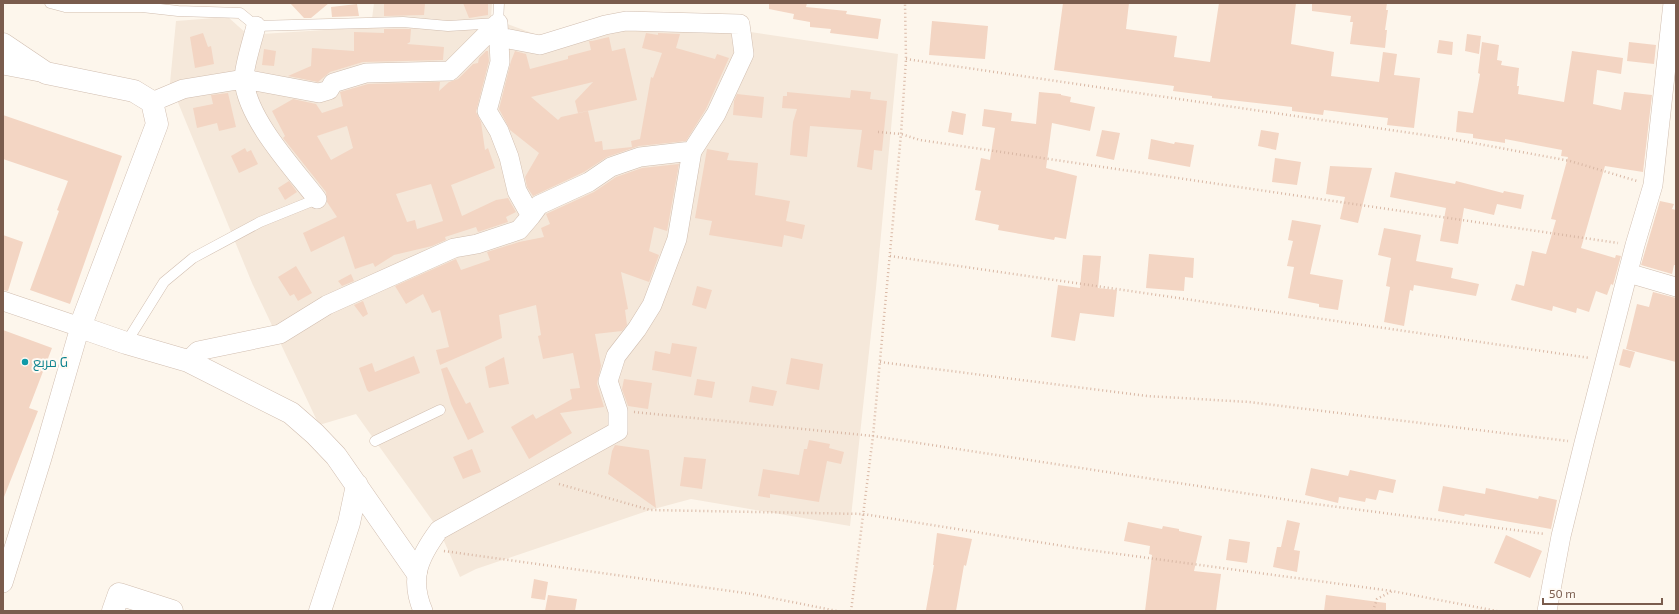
<svg xmlns="http://www.w3.org/2000/svg" width="1679" height="614" viewBox="0 0 1679 614" font-family="'Exo 2',Cairo,sans-serif">
	<style>
		.residential { fill: #f5e8da }
		.building { fill: #f3d5c3; fill-rule: evenodd }
		.lines { fill: none; stroke-linecap: round; stroke-linejoin: round }
		.service-casing { stroke: #d1beb0; stroke-width: 11 }
		.minor-casing { stroke: #d1beb0; stroke-width: 20 }
		.tertiary-casing { stroke: #d1beb0; stroke-width: 23 }
		.path { stroke: #d9b8a5; stroke-width: 2.5; stroke-dasharray: 1 3; stroke-linecap: butt }
		.service { stroke: #fff; stroke-width: 10 }
		.minor { stroke: #fff; stroke-width: 19 }
		.tertiary { stroke: #fff; stroke-width: 22 }
		.culture-dot { fill: #0f9aa8; stroke: #fffaf3; stroke-width: 1.5 }
		.labels { text-anchor: middle; stroke-width: 4; stroke-linejoin: round; paint-order: stroke }
		.culture-label { font-size: 13px; fill: #0d838f; stroke: #fffaf3; text-anchor: start }
	</style>
	<rect width="100%" height="100%" fill="#fdf6ec"/>
	<path class="residential" d="M374,3H492L491,18L540,36L629,14L898,54L876,288L850,526L691,499L650,510L476,569L460,577L439,530L356,414L319,425L252,283L170,83L176,21L228,17L248,35L371,27Z"/>
	<path class="building" d="M290,3H329L311,18H304Z
		M384,3H425L424,15L384,16Z
		M463,3H488V15L469,18Z
		M769,3H807L806,7L847,11L846,14L881,19L878,39L830,33L831,29L810,27V22L793,19L794,14L769,9Z
		M1063,3H1129L1126,29L1177,36L1174,57L1210,62L1219,3H1296L1291,44L1334,52L1331,76L1379,82L1383,52L1397,54L1394,75L1420,78L1414,128L1387,125L1388,118L1324,110L1323,115L1292,111V107L1212,98V96L1173,91L1174,86L1054,70Z
		M1312,3H1387L1386,10H1388L1385,30H1387L1385,48L1350,44L1353,22H1350L1351,16L1312,11Z
		M357,4L359,16L332,17L331,7Z
		M932,21L988,26L985,59L929,55Z
		M384,29H411L410,42L407,44L444,47L443,60L363,62L330,72L318,82L288,76L311,66L312,48L354,51V32L384,33Z
		M203,33L208,47L211,46L214,64L195,68L190,37Z
		M646,33L658,35V33L680,34L676,48L715,59L717,54L729,58L706,109L686,141L639,146L607,157L584,172L533,196L527,187L525,177L539,153L510,130L499,109L511,61L515,51L526,54L530,69L568,59V56L591,50L589,41H592L609,37L612,51L625,48L637,100L578,113L575,101L593,82L531,97L558,120L561,117L588,111L595,142L602,141L603,150L632,147L631,141L640,139L651,77L653,78L662,53L642,48Z
		M1467,34L1481,36L1479,54L1465,51Z
		M1439,40L1453,42L1452,55L1437,53Z
		M1482,42L1499,45L1497,60L1502,61L1501,65L1519,68L1517,86H1519L1518,94L1564,102L1572,51L1623,58L1621,74L1597,70L1593,104L1621,110L1624,92L1652,95L1643,172L1605,166L1594,203L1581,248L1615,258L1616,255L1621,256L1613,285L1611,284L1607,295L1596,291L1589,312L1577,308L1576,313L1553,306L1552,311L1511,300L1516,284L1524,286L1532,251L1546,254L1556,220L1551,219L1568,157L1561,156L1562,150L1505,139V143L1473,138V134L1456,132L1458,111L1473,113L1480,74L1478,73Z
		M1629,42L1656,45L1654,64L1627,61Z
		M264,49L276,51L274,66L262,65Z
		M486,51H488L489,61L476,112L481,122L485,150L488,148L495,168L451,185L462,216L496,200L508,198L516,212L506,217L508,222L478,232L476,227L445,237L446,240L432,246L394,255L375,267L373,263L355,269L344,236L311,252L303,233L337,217L327,202L326,192L283,138L285,136L272,111L293,99L316,104L322,113L343,106L340,92L368,84L440,82L439,91L449,82L458,79L473,64L478,63L479,58ZM347,126L353,148L331,160L317,136ZM431,184L443,221L417,229L415,220L407,222L396,194Z
		M851,90L871,92L870,99L887,101L882,151L874,150L872,170L857,167L862,130L810,126L807,157L790,155L793,122L797,109L782,108L783,96H787V92L850,98Z
		M1039,92L1061,94V95L1071,97L1070,102L1095,107L1090,131L1052,123L1046,168L1077,176L1066,239L1055,237L1054,240L998,230L999,225L975,220L981,191L975,190L981,158L990,160L995,128L982,126L984,109L1012,113L1011,121L1036,124Z
		M228,93L236,127L219,131L217,123L197,128L193,108L213,104L211,95Z
		M737,94L764,97L762,118L733,115L734,101Z
		M952,111L966,114L963,135L948,132Z
		M3,115L122,156L70,304L30,290L59,211L57,210L68,181L3,159Z
		M1102,130L1120,133L1114,160L1096,156Z
		M1261,130L1279,133L1276,150L1258,146Z
		M1151,139L1174,144L1175,142L1194,145L1190,167L1148,159Z
		M245,148L247,152L251,150L258,164L239,173L231,156Z
		M707,149L729,153L727,160L758,163L755,195L790,201L786,221L805,225L802,239L784,235L782,247L709,235L712,221L695,218Z
		M1275,158L1301,162L1297,185L1272,182Z
		M679,164L667,231L654,227L649,251L659,255L649,282L621,272L628,309L625,310L627,325L622,331L595,334L601,366L597,384L604,407L560,413L572,433L529,459L511,427L533,414L536,419L572,399L570,389L580,388L573,353L543,359L538,336L541,335L536,305L499,315L502,338L440,365L436,350L449,347L440,310L432,313L423,294L406,304L395,286L456,259L461,270L490,260L487,252L519,242L544,237L541,228L550,224L546,214L594,192L616,177L642,168Z
		M1330,166L1372,168L1358,223L1340,219L1345,197L1326,194Z
		M1395,172L1455,184L1456,181L1503,193L1504,191L1524,195L1521,209L1497,204L1494,215L1464,208L1458,244L1440,241L1446,208L1390,197Z
		M289,181L297,192L285,200L278,188Z
		M1660,201L1674,204L1672,209L1676,210V265H1674L1672,274L1641,265Z
		M1292,220L1321,225L1310,274L1343,280L1338,310L1319,307V304L1288,298L1294,267L1287,266L1293,241L1288,240Z
		M1384,228L1421,235L1416,261L1453,268L1451,278L1479,284L1476,296L1414,285L1413,291L1410,290L1404,326L1384,322L1390,287L1386,286L1391,258L1378,255Z
		M3,235L23,242L8,291L3,290Z
		M1149,254L1194,258L1193,278L1185,277L1184,291L1146,288Z
		M1083,255L1101,256L1098,288L1117,290L1114,317L1080,313L1075,341L1051,337L1058,285L1080,288Z
		M296,266L312,293L298,301L294,294L290,296L278,277Z
		M351,274L354,281L342,286L338,281Z
		M697,286L712,290L706,309L692,305Z
		M1653,292L1676,298V362L1626,349L1637,304L1649,307Z
		M363,301L368,314L363,317L354,305Z
		M3,330L52,348L29,408L38,411L4,497Z
		M672,343L697,347L691,377L652,370L655,351L670,354Z
		M1623,349L1635,352L1630,368L1619,365Z
		M414,356L420,373L369,392L367,390L359,368L372,363L375,372Z
		M504,357L509,384L489,388L485,367Z
		M791,358L823,364L819,390L786,384Z
		M447,367L466,404L470,402L484,432L468,440L451,404L441,369Z
		M624,379L652,383L648,409L628,406L622,389Z
		M697,379L715,382L712,398L694,395Z
		M752,386L777,391L773,406L749,402Z
		M809,440L830,444L829,448L844,452L841,464L827,461L819,502L770,494V498L758,496L763,469L799,475L804,449H807Z
		M615,445L649,450L656,508L608,474L612,451Z
		M472,449L481,472L463,479L453,457Z
		M684,457L706,459L702,489L680,486Z
		M1311,468L1348,476L1350,470L1396,480L1393,493L1379,490L1376,500L1366,498L1365,502L1339,497L1338,503L1305,495Z
		M1443,486L1485,494L1486,488L1538,499L1539,496L1557,500L1551,529L1465,514L1464,516L1438,511Z
		M1287,520L1300,523L1294,550L1300,551L1297,572L1273,567L1277,547H1281Z
		M1128,522L1162,529L1163,526L1179,529V531L1202,536L1194,571L1221,574L1216,611H1145L1152,555L1149,554L1150,546L1124,541Z
		M937,533L972,539L966,566L964,565L956,611L926,610L934,565H933Z
		M1506,535L1542,551L1530,578L1494,563Z
		M1229,539L1250,542L1247,563L1226,560Z
		M534,579L548,582L545,600L531,598Z
		M548,595L577,599L575,611H545Z
		M1326,595L1386,603V611H1324Z"/>
	<g class="lines">
		<defs>
			<path id="service" d="M50,3L65,7H142L178,11L240,13L256,26L403,22L448,26L498,23L499,3
				M126,343L164,282L193,258L260,222L317,199
				M375,441L440,410"/>
			<path id="minor" d="M256,26C253,39 243,69 244,80C247,119 293,168 317,199
				M3,65L45,73
				M152,102L183,89L244,79L319,93L329,90L333,83L366,73L450,71L498,23
				M531,216L539,205L589,182L611,167L640,157L692,151
				M1628,273L1676,287
				M3,301L80,327
				M188,361L198,351L280,334L327,305L454,248L477,244L519,230L531,216L517,191L509,157L499,131L487,111L500,62L498,23
				M3,583L42,458L80,327
				M423,611C409,578 419,557 439,530L618,431V411L608,381L616,356L637,329L652,305L677,239L692,151L716,114L744,54L740,24L626,21L605,25L540,45L499,37
				M1547,611L1561,536L1584,443L1635,245L1653,185L1673,3"/>
			<path id="tertiary" d="M3,44L46,73L134,91L152,102L157,124L80,327L126,343L188,361L291,413L315,434L336,456L416,571
				M113,611L119,594L172,611
				M320,611L349,523L357,485"/>
		</defs>
		<use href="#service" class="service-casing"/>
		<use href="#minor" class="minor-casing"/>
		<use href="#tertiary" class="tertiary-casing"/>
		<path class="path" d="M906,59L1452,139L1570,161L1637,181
			M878,132L901,134L920,140L1618,243
			M890,256L1590,358
			M880,362L1147,396L1249,402L1568,441
			M634,412L873,436L1315,504L1545,534
			M559,484L650,510L863,514L1082,549L1392,591
			M444,551L752,594L837,611
			M851,611L873,436L901,134L906,59L905,3
			M1373,611L1377,599L1392,591L1497,611"/>
		<use href="#service" class="service"/>
		<use href="#minor" class="minor"/>
		<use href="#tertiary" class="tertiary"/>
	</g>
	<circle class="culture-dot" cx="25" cy="362" r="4"/>
	<g class="labels">
		<g class="culture-label">
			<text x="33" y="367">مربع G</text>
		</g>
	</g>
	<rect width="1679" height="614" fill="none" stroke="#7a5c4d" stroke-width="8"/>
	<path d="M1543 598v6h119v-6" fill="none" stroke="#7a5c4d" stroke-width="2"/>
	<text x="1549" y="598" font-size="12" fill="#7a5c4d" stroke="#fffaf3" stroke-width="3" paint-order="stroke">50 m</text>
</svg>
